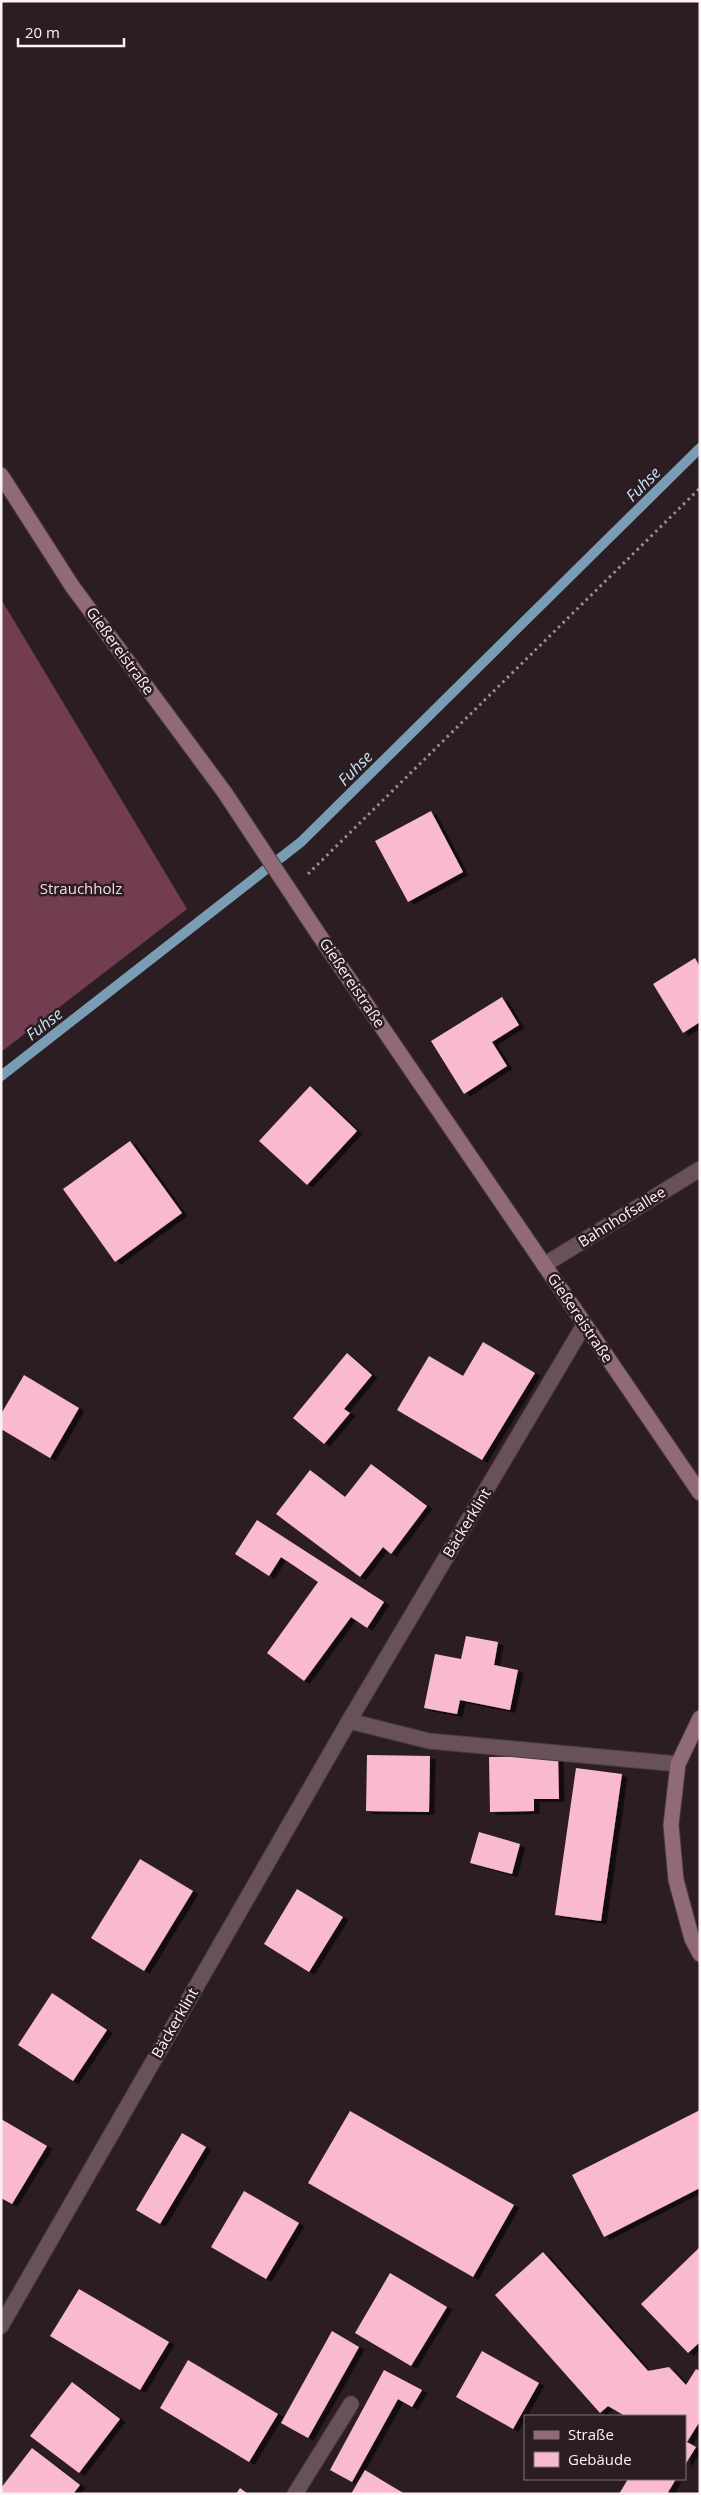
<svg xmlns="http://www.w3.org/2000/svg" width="701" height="2495" viewBox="0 0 701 2495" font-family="'Open Sans',sans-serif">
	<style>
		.forest { fill: #723d51 }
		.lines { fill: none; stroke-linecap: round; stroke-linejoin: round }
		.stream { stroke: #789db5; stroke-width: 10 }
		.building { fill: #f9b9cf; filter: url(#shadow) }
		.lane-casing { stroke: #493b40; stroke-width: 17 }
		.street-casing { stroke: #493b40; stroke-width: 17 }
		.secondary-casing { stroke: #493b40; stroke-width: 17 }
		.path { stroke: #9a8e92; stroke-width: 3; stroke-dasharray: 2.5 4; stroke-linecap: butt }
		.lane { stroke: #695159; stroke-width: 15 }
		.street { stroke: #695159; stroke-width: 15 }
		.secondary { stroke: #916a78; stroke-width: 15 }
		.labels { text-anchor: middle; stroke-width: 5; stroke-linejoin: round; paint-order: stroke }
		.street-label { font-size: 15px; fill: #fcf1f5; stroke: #2c1d22 }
		.park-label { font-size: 15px; fill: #fbd7e3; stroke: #2c1d22 }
		.water-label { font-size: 16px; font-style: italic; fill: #c4e4f8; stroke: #2c1d22 }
	</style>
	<defs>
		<filter id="shadow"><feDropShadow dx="5.5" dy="3" stdDeviation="0" flood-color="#0009"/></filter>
	</defs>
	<rect width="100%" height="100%" fill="#2c1d22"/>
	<path class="forest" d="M1,599L187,909L1,1052Z"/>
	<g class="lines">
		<path class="stream" d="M1,1076L301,842L700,448"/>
	</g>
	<path class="building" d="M431,811L463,872L408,902L375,841Z
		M695,958L700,967V1022L683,1033L653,984Z
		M502,997L519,1025L492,1042L507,1066L464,1094L431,1041Z
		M310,1086L357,1131L307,1185L259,1141Z
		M130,1141L182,1213L115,1262L63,1189Z
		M483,1342L535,1373L482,1460L397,1410L429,1356L463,1376Z
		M347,1353L372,1375L344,1409L350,1413L324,1444L293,1418Z
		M24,1375L79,1408L50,1458L1,1429V1414Z
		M371,1464L427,1506L391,1554L383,1547L360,1577L276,1514L310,1470L345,1497Z
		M257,1520L384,1602L367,1628L351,1617L304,1681L267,1653L318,1582L281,1557L269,1576L235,1554Z
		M466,1636L498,1642L494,1665L518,1670L510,1710L460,1700L457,1714L424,1708L435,1654L461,1659Z
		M367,1755L430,1756L429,1812L366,1811Z
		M558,1756L559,1799H534V1811L490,1812L489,1757Z
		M576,1768L622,1774L601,1921L555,1915Z
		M479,1832L520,1844L512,1874L470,1863Z
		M140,1859L193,1891L144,1971L91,1938Z
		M297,1889L343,1917L309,1972L264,1944Z
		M52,1993L107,2030L73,2081L18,2045Z
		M700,2110V2188L604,2237L572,2175Z
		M350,2111L514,2205L473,2277L308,2183Z
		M1,2119L47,2146L12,2204L1,2198Z
		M182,2133L206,2147L160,2224L136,2210Z
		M244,2191L299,2223L266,2279L211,2247Z
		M700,2247V2342L688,2353L641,2304Z
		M543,2252L648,2371L669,2367L686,2385L696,2369L700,2371V2421L687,2442L696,2447L685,2465V2416H625L608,2406L600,2413L495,2295Z
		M390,2273L447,2307L411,2366L355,2333Z
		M79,2289L169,2342L140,2390L50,2336Z
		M332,2331L359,2347L308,2438L281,2423Z
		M482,2351L539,2383L513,2429L456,2397Z
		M188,2360L278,2414L249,2462L160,2408Z
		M384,2370L422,2390L412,2407L398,2399L352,2482L330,2470Z
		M72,2382L120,2419L79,2473L30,2436Z
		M32,2448L80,2485L73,2494H1V2488Z
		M365,2470L388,2484L405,2494H351Z
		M628,2479H676L667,2494H619Z
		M240,2488L248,2494H236Z"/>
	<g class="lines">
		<defs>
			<path id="lane" d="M295,2494L351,2404"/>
			<path id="street" d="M544,1265L700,1169
				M349,1721L429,1741L678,1764
				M1,2326L349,1721L584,1325"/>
			<path id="secondary" d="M1,475L72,586L225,793L319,935L700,1493
				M700,1718L678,1764L671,1825L676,1880L692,1939L700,1954"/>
		</defs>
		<use href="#lane" class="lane-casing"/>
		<use href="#street" class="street-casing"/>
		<use href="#secondary" class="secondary-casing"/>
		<path class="path" d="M308,874L700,488"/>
		<use href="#lane" class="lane"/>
		<use href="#street" class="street"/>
		<use href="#secondary" class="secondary"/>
	</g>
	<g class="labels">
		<g class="street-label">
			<text transform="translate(120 651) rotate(54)" y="5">Gießereistraße</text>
			<text transform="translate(352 983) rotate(56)" y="5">Gießereistraße</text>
			<text transform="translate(622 1217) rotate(-32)" y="5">Bahnhofsallee</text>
			<text transform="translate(580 1318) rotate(56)" y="5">Gießereistraße</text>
			<text transform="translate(467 1523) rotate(-59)" y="5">Bäckerklint</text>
			<text transform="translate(175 2023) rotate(-60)" y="5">Bäckerklint</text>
		</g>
		<g class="park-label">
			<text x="81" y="894">Strauchholz</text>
		</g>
		<g class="water-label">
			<text transform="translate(643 484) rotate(-45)" y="6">Fuhse</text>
			<text transform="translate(355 768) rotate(-45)" y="6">Fuhse</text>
			<text transform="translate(44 1024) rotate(-38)" y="6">Fuhse</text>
		</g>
	</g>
	<rect width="701" height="2495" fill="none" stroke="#fcf1f5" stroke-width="5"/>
	<rect x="524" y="2415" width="162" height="65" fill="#2c1d22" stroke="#7f7276"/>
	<rect x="534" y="2431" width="25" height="8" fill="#916a78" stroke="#7f7276"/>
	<text x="568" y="2440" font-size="15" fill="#fcf1f5">Straße</text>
	<rect x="534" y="2452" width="25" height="15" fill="#f9b9cf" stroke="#7f7276"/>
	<text x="568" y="2465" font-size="15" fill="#fcf1f5">Gebäude</text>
	<path d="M18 38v8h106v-8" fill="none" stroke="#fcf1f5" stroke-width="2.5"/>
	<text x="25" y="38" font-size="15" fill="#fcf1f5" stroke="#2c1d22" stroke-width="4" paint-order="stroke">20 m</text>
</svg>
